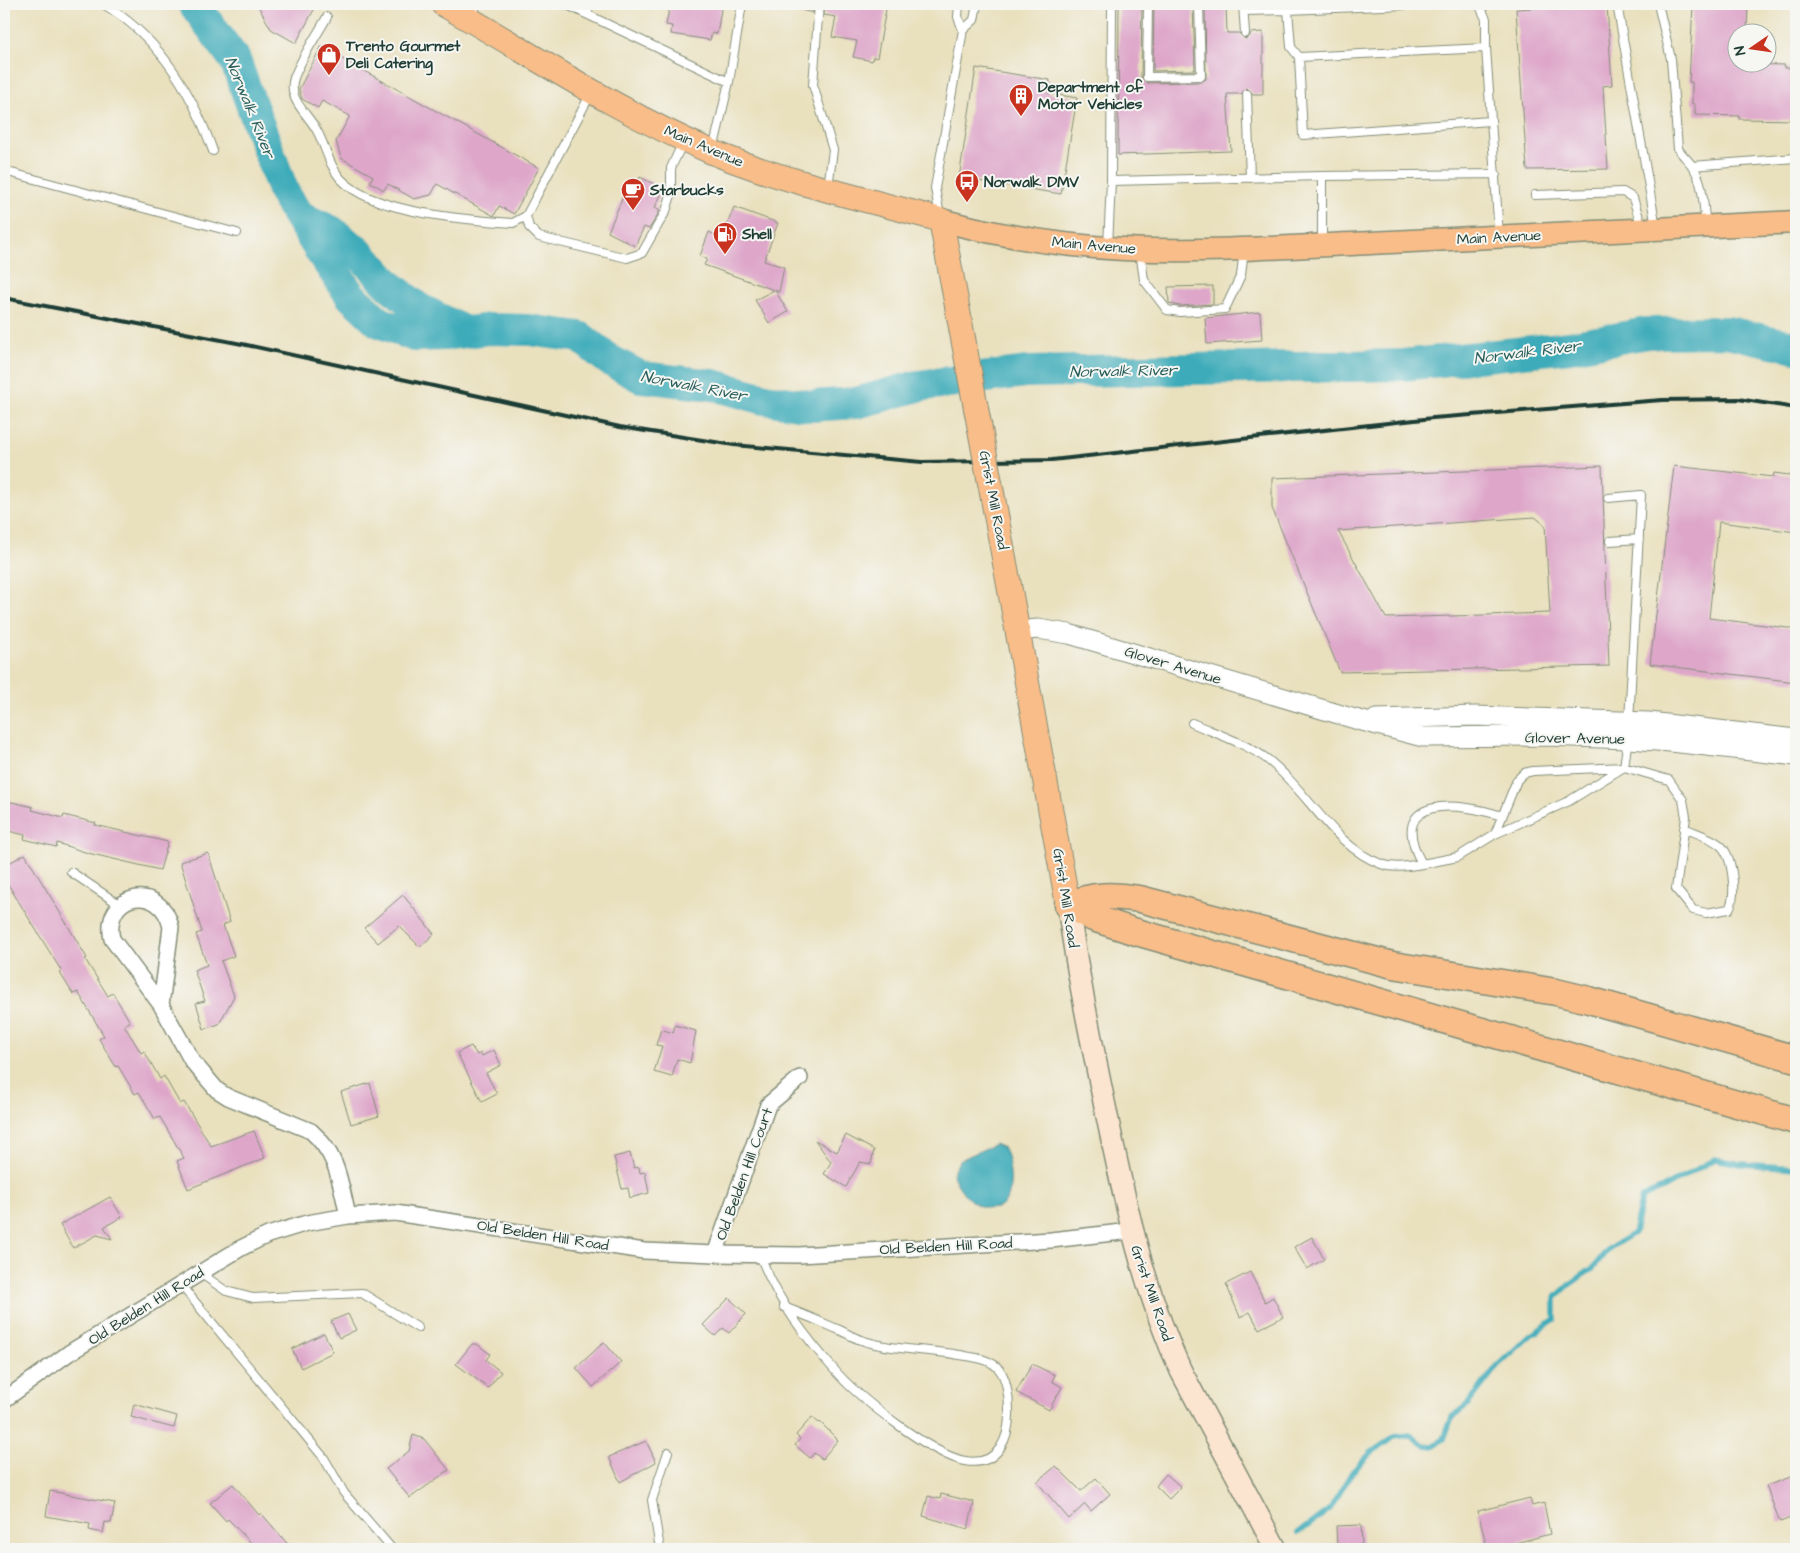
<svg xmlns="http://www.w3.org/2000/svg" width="1800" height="1553" viewBox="0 0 1800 1553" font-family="'Architects Daughter',sans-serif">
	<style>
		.water { fill: #3cabb9; stroke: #2e7476 }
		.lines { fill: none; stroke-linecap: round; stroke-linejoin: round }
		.stream { stroke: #3cabb9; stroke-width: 5.5 }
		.river { stroke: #3cabb9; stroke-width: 32 }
		.building { fill: #dea7ca; fill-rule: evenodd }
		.service-casing { stroke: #848e78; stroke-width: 10 }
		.minor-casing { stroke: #848e78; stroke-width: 18 }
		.tertiary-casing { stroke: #848e78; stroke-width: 21 }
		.secondary-casing { stroke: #848e78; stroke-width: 24 }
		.primary-casing { stroke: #848e78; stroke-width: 25 }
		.trunk-casing { stroke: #848e78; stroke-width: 26 }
		.motorway-casing { stroke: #848e78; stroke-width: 29 }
		.service { stroke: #fff; stroke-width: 8 }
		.minor { stroke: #fff; stroke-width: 15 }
		.tertiary { stroke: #fff; stroke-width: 19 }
		.secondary { stroke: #fce5d0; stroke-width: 21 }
		.primary { stroke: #f8bd89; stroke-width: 22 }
		.trunk { stroke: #f8bd89; stroke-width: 24 }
		.motorway { stroke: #f8bd89; stroke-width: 26 }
		.rail { stroke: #1f3d34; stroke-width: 4 }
		.trunk-bridge-casing { stroke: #848e78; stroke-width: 26; stroke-linecap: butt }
		.trunk-bridge { stroke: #f8bd89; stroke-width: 24 }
		.labels { text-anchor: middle; stroke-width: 4; stroke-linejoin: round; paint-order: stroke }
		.poi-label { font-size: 15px; font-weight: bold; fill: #1f3d34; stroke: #f6f6f2; text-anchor: start }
		.street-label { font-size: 15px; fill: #1f3d34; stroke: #f6f6f2 }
		.water-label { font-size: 16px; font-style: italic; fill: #285e5c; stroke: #f6f6f2 }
	</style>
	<rect width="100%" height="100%" fill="#f6f6f2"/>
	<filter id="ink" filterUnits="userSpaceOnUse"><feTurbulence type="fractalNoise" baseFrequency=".02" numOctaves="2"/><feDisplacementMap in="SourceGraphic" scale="10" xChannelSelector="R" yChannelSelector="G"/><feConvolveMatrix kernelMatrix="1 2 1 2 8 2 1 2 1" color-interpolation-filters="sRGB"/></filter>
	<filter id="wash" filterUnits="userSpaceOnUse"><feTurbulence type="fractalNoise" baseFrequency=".0096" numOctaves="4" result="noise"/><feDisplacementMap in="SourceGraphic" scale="20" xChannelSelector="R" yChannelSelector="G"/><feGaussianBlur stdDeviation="1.12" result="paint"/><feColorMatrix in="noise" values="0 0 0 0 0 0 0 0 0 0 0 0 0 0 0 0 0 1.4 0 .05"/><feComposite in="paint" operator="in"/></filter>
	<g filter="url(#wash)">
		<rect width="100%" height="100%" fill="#e9e0bd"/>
		<path class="water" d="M995,1144L1004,1148C1010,1163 1012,1178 1009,1194C1004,1217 977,1209 966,1196C960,1189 955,1181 952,1173L960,1160Z"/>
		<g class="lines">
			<path class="stream" d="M1298,1533L1330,1509L1352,1472L1372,1452L1394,1437L1410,1435L1424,1445L1433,1446L1444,1439L1452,1417L1468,1404L1498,1365L1531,1335L1555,1319V1298L1569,1285L1593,1268L1608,1249L1634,1233L1642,1197L1663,1188L1715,1159L1740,1164L1796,1168"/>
			<path class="river" d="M194,4L235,60L284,193L324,257L351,296L379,322L414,336L445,335L489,329L529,330L580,337L609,360L641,377L713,385L765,399L810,406L856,403L918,386L1026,372L1403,365L1570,347L1647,333L1727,332L1796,347
				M298,216L331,231L358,252L389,285L418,308L465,332"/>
		</g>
		<g id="blocks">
			<path class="building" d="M257,4H317L296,43L271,29Z
				M670,4H722L717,34L712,33L710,40L671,34L672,26L666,25Z
				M802,4H813V13L801,10Z
				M825,4H887L877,58L873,57L872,61L853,57L857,41L832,37L836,17L824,15Z
				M1119,4H1142L1141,77L1147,83L1201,82L1206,79L1205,4H1226L1227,33H1239L1245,39L1249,37L1251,33L1263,32V94H1253L1247,88L1241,94H1227L1231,151L1118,155Z
				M1154,4H1193L1195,70L1153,71Z
				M1548,4H1607L1612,85L1603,86L1608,169L1527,170L1516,9L1549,7Z
				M1693,4H1748L1747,32H1738V64L1785,65V68H1796V120L1739,119V116L1695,115V104H1692V82H1689Z
				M321,47L539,168L514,214L499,206L494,216L437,184L431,195L414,199L388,184L384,190L370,182L373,176L341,158L336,141L350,116L322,101L318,108L302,99L299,89Z
				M976,68L1050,80L1048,93L1077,98L1061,194L959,178Z
				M640,177L664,189L655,207L660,210L656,218L649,229L644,227L635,246L608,232L625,192L631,195Z
				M734,207L778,223L764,261L784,267L779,292L775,290L788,312L769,323L755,300L774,290L704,265L707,259L700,256L709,232L722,238Z
				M1213,286V304L1179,306L1169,303L1168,287Z
				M1260,312L1262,340L1207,344L1205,318Z
				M1602,466L1609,666L1340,672L1272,508V478ZM1535,517L1545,525L1550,613L1386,618L1338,531Z
				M1674,466L1773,477L1774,473L1796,476V532L1719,522L1709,618L1796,629V682L1650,664Z
				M8,801L33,807L32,810L63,818L64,815L96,823L95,825L168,842L160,870L88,853L57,843L56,847L24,839L25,835L4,830Z
				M208,853L230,922L223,925L234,956L221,961L234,996L219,1024L204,1029L196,1003L205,1001L194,970L207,965L196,934L202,932L180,862Z
				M25,854L87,958L85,959L108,996L113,993L130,1022L124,1025L141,1053L144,1051L160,1079L164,1076L180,1104L184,1102L211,1146L254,1131L265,1158L188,1189L177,1161L184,1158L160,1117L155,1119L139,1092L135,1094L118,1066L116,1067L99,1039L104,1036L78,992L73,994L60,973L62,972L4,878V866Z
				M403,895L434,934L420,947L399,926L378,943L364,928Z
				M675,1025L696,1031L690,1063L677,1059L672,1077L654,1072L662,1046L656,1045L661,1029L673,1033Z
				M471,1046L477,1055L481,1053L482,1056L494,1050L501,1065L486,1073L497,1094L482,1102L457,1053Z
				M370,1083L379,1116L351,1124L341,1092Z
				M846,1135L874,1150L871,1164L860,1162L846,1187L824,1174L831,1162L815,1140L837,1152Z
				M630,1153L634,1168L639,1167L640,1173L645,1172L649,1193L630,1198L628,1188L622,1189L614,1157Z
				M110,1197L122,1217L104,1227L112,1239L97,1235L73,1248L60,1225Z
				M1312,1237L1324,1259L1307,1269L1294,1247Z
				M1250,1272L1265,1302L1273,1297L1283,1317L1259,1329L1250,1312L1240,1317L1226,1284Z
				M729,1298L746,1314L729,1333L723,1328L715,1336L703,1325Z
				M348,1314L356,1330L339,1338L331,1321Z
				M324,1333L333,1352L301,1368L292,1349Z
				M604,1342L621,1362L593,1387L576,1368Z
				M472,1344H477L490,1354L486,1360L501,1372L488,1388L456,1364Z
				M1032,1364L1055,1375L1052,1381L1062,1387L1049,1410L1016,1392Z
				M134,1404L177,1416L174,1428L131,1417Z
				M812,1417L819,1423L820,1422L838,1440L822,1459L814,1453L810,1458L795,1445L800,1439L796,1435Z
				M413,1435L424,1439L449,1470L410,1498L386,1469L409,1451Z
				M646,1441L656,1462L620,1482L609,1457Z
				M1056,1466L1081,1491L1096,1478L1110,1494L1091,1511L1085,1504L1069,1519L1037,1482Z
				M1166,1474L1181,1487L1169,1499L1156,1486Z
				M1796,1475V1516L1780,1522L1766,1486Z
				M233,1484L259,1515L261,1513L292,1549H257L228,1519L226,1521L210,1503Z
				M50,1491L115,1503L111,1523L105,1522L103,1533L89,1530L90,1524L46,1516Z
				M941,1494L974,1502L968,1529L923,1516L928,1496L940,1499Z
				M1530,1498L1532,1506L1544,1503L1550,1534L1500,1547V1545L1487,1548L1478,1511Z
				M1361,1525L1362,1545L1337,1546L1336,1526Z"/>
		</g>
	</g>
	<g filter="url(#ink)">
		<use href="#blocks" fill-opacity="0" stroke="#848e78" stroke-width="1"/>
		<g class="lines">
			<defs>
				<path id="service" d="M103,4C158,36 192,92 213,151
					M565,4L729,82
					M819,4L813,85L833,150L828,187
					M959,4L958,17L963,30L974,20L977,4
					M1148,4L1147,77L1201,76L1199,4
					M1243,4L1245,33
					M1479,4L1486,19V48
					M1617,4L1656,227
					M1658,4L1671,59L1678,149C1683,156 1689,161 1693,167C1704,183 1703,206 1706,225
					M1288,10L1428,4
					M1244,11L1288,10L1291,47L1299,57
					M587,14L590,4
					M327,17C316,37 301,58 294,78C287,99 307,113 316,129C325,144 329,167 342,180C373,213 468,220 513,223L526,216L590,95
					M473,19L476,4
					M1247,94L1250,178
					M1490,121L1303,135L1299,57L1486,48L1499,235
					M713,150L729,82L742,4
					M1692,166L1796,158
					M4,171L237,233
					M1322,176L1496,174
					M1111,181L1112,4
					M1535,195L1623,192L1633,198L1642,228
					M526,216L529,227L539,237L627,258L642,253L666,211L671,195V168L683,142
					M940,216L935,188L963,30
					M1108,246L1111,181L1322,176V243
					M1140,251L1144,280L1167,310L1180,312L1225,309L1241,275L1244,250
					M1608,498L1641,495L1629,722
					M1610,541L1639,539
					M1192,723C1217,734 1245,743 1267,759C1307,790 1334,847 1381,864C1394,869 1409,866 1422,864
					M1502,816C1459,802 1384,794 1422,864L1458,857L1495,834L1517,780L1524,773L1533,771L1624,767L1669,780L1683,800L1686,817L1676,889L1693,910L1706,913L1729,909C1737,895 1733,856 1720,845C1711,837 1695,833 1684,828
					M1495,834L1569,801L1624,767L1628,738
					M71,872L120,905
					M760,1255C777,1301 806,1338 838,1374C861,1399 932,1455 965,1461C999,1467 1010,1437 1009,1410C1009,1398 1007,1376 997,1367C986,1357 968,1357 954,1354C923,1349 890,1350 861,1340C852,1337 845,1332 837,1329C819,1321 802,1314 784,1307
					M200,1273L226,1291L253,1298L362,1293L418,1328
					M181,1285L324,1458L344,1493L392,1549
					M660,1549L652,1500L668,1452"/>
				<path id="minor" d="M161,1005L171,927C161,881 102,893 112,939L161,1005L192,1061L217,1090L228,1097L311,1131C338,1155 340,1182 348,1216
					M715,1254L768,1105L800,1078
					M4,1400L69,1353L241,1248L268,1235L307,1223L348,1216L395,1213L644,1251L715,1254L799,1255L1051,1240L1131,1231"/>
				<path id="tertiary" d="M1018,631L1038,629L1069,634L1355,719L1423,737L1547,736L1628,739L1671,742L1796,756
					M1376,719L1475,716L1649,722L1796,739"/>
				<path id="secondary" d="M1068,905C1078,978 1093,1049 1108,1121C1126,1207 1144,1291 1181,1371L1276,1549"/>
				<path id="primary" d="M941,220C1000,236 1062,246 1124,249C1212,253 1302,246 1391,242C1526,235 1661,229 1796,222"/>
				<path id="trunk" d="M443,4C531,54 618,112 712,152C785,182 865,199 941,220L976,408
					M997,520L1068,905"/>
				<path id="motorway" d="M1068,905L1093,918L1133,931L1796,1121
					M1068,905C1093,894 1113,895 1140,899L1393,965L1556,992L1589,1000L1796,1059"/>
			</defs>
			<use href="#service" class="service-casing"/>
			<use href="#minor" class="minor-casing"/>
			<use href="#tertiary" class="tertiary-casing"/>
			<use href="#secondary" class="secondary-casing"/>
			<use href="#primary" class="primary-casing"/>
			<use href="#trunk" class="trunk-casing"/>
			<use href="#motorway" class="motorway-casing"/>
			<use href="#service" class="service"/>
			<use href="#minor" class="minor"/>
			<use href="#tertiary" class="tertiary"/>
			<use href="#secondary" class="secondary"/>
			<use href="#primary" class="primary"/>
			<use href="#trunk" class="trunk"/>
			<use href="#motorway" class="motorway"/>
			<path class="rail" d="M4,298L242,344L620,427L734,445L922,462L1052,460L1433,418L1662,400L1738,399L1796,408"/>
			<defs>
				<path id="trunk-bridge" d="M976,408L997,520"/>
			</defs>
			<use href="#trunk-bridge" class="trunk-bridge-casing"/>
			<use href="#trunk-bridge" class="trunk-bridge"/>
		</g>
	</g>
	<defs>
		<symbol id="shop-pin" viewBox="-11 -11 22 30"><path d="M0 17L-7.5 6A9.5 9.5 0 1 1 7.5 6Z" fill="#c8321e" stroke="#f6f6f2"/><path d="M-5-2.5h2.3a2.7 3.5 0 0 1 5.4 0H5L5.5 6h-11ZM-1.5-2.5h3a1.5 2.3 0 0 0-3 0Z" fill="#fff"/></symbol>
		<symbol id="building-pin" viewBox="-11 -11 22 30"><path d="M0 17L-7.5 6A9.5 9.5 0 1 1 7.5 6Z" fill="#c8321e" stroke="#f6f6f2"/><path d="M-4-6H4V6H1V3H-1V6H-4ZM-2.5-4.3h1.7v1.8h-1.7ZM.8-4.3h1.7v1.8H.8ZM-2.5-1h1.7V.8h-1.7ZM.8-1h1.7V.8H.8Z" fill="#fff"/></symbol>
		<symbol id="bus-pin" viewBox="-11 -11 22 30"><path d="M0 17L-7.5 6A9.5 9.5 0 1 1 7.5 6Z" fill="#c8321e" stroke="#f6f6f2"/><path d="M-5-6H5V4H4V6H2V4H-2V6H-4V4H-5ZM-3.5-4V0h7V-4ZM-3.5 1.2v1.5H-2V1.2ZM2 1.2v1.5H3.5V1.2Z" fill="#fff"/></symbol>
		<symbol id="cafe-pin" viewBox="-11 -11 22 30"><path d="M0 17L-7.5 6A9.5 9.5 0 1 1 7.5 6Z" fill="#c8321e" stroke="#f6f6f2"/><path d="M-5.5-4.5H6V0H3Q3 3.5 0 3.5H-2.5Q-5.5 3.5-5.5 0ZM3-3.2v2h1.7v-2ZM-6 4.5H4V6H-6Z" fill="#fff"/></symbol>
		<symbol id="fuel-pin" viewBox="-11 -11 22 30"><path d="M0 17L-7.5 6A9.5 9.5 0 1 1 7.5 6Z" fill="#c8321e" stroke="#f6f6f2"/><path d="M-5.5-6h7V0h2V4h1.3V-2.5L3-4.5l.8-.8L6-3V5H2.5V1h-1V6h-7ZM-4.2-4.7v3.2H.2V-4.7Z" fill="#fff"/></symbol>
	</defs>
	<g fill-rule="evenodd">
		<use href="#shop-pin" x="315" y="41" width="28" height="38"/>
		<use href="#building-pin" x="1007" y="82" width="28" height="38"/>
		<use href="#bus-pin" x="953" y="168" width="28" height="38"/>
		<use href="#cafe-pin" x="619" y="176" width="28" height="38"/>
		<use href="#fuel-pin" x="711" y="220" width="28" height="38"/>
	</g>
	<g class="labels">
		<g class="poi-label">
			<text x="346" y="51">Trento Gourmet<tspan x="346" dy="17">Deli Catering</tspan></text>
			<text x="1038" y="92">Department of<tspan x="1038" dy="17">Motor Vehicles</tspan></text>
			<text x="984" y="187">Norwalk DMV</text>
			<text x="650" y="195">Starbucks</text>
			<text x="742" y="239">Shell</text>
		</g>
		<g class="street-label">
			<text transform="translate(704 146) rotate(23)" y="5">Main Avenue</text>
			<text transform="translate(1499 237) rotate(-3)" y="5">Main Avenue</text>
			<text transform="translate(1094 245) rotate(5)" y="5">Main Avenue</text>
			<text transform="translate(994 500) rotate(79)" y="5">Grist Mill Road</text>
			<text transform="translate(1173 665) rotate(17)" y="5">Glover Avenue</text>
			<text transform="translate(1575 738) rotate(1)" y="5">Glover Avenue</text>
			<text transform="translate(1066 898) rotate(81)" y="5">Grist Mill Road</text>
			<text transform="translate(744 1174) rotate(-70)" y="5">Old Belden Hill Court</text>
			<text transform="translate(543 1235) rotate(9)" y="5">Old Belden Hill Road</text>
			<text transform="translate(946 1246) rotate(-3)" y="5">Old Belden Hill Road</text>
			<text transform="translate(1152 1293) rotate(71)" y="5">Grist Mill Road</text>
			<text transform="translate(146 1306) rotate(-32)" y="5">Old Belden Hill Road</text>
		</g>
		<g class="water-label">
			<text transform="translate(251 107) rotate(68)" y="6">Norwalk River</text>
			<text transform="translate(1527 351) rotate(-7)" y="6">Norwalk River</text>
			<text transform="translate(1123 370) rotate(-1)" y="6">Norwalk River</text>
			<text transform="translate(694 385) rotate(11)" y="6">Norwalk River</text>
		</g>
	</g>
	<rect width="1800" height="1553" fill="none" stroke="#f6f6f2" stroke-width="20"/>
	<g transform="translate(1752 48) rotate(257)"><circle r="24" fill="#f6f6f2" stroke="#a0aca6"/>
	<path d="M0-4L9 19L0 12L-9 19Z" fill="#c8321e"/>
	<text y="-8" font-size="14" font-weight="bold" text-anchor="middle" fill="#1f3d34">N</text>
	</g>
</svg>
